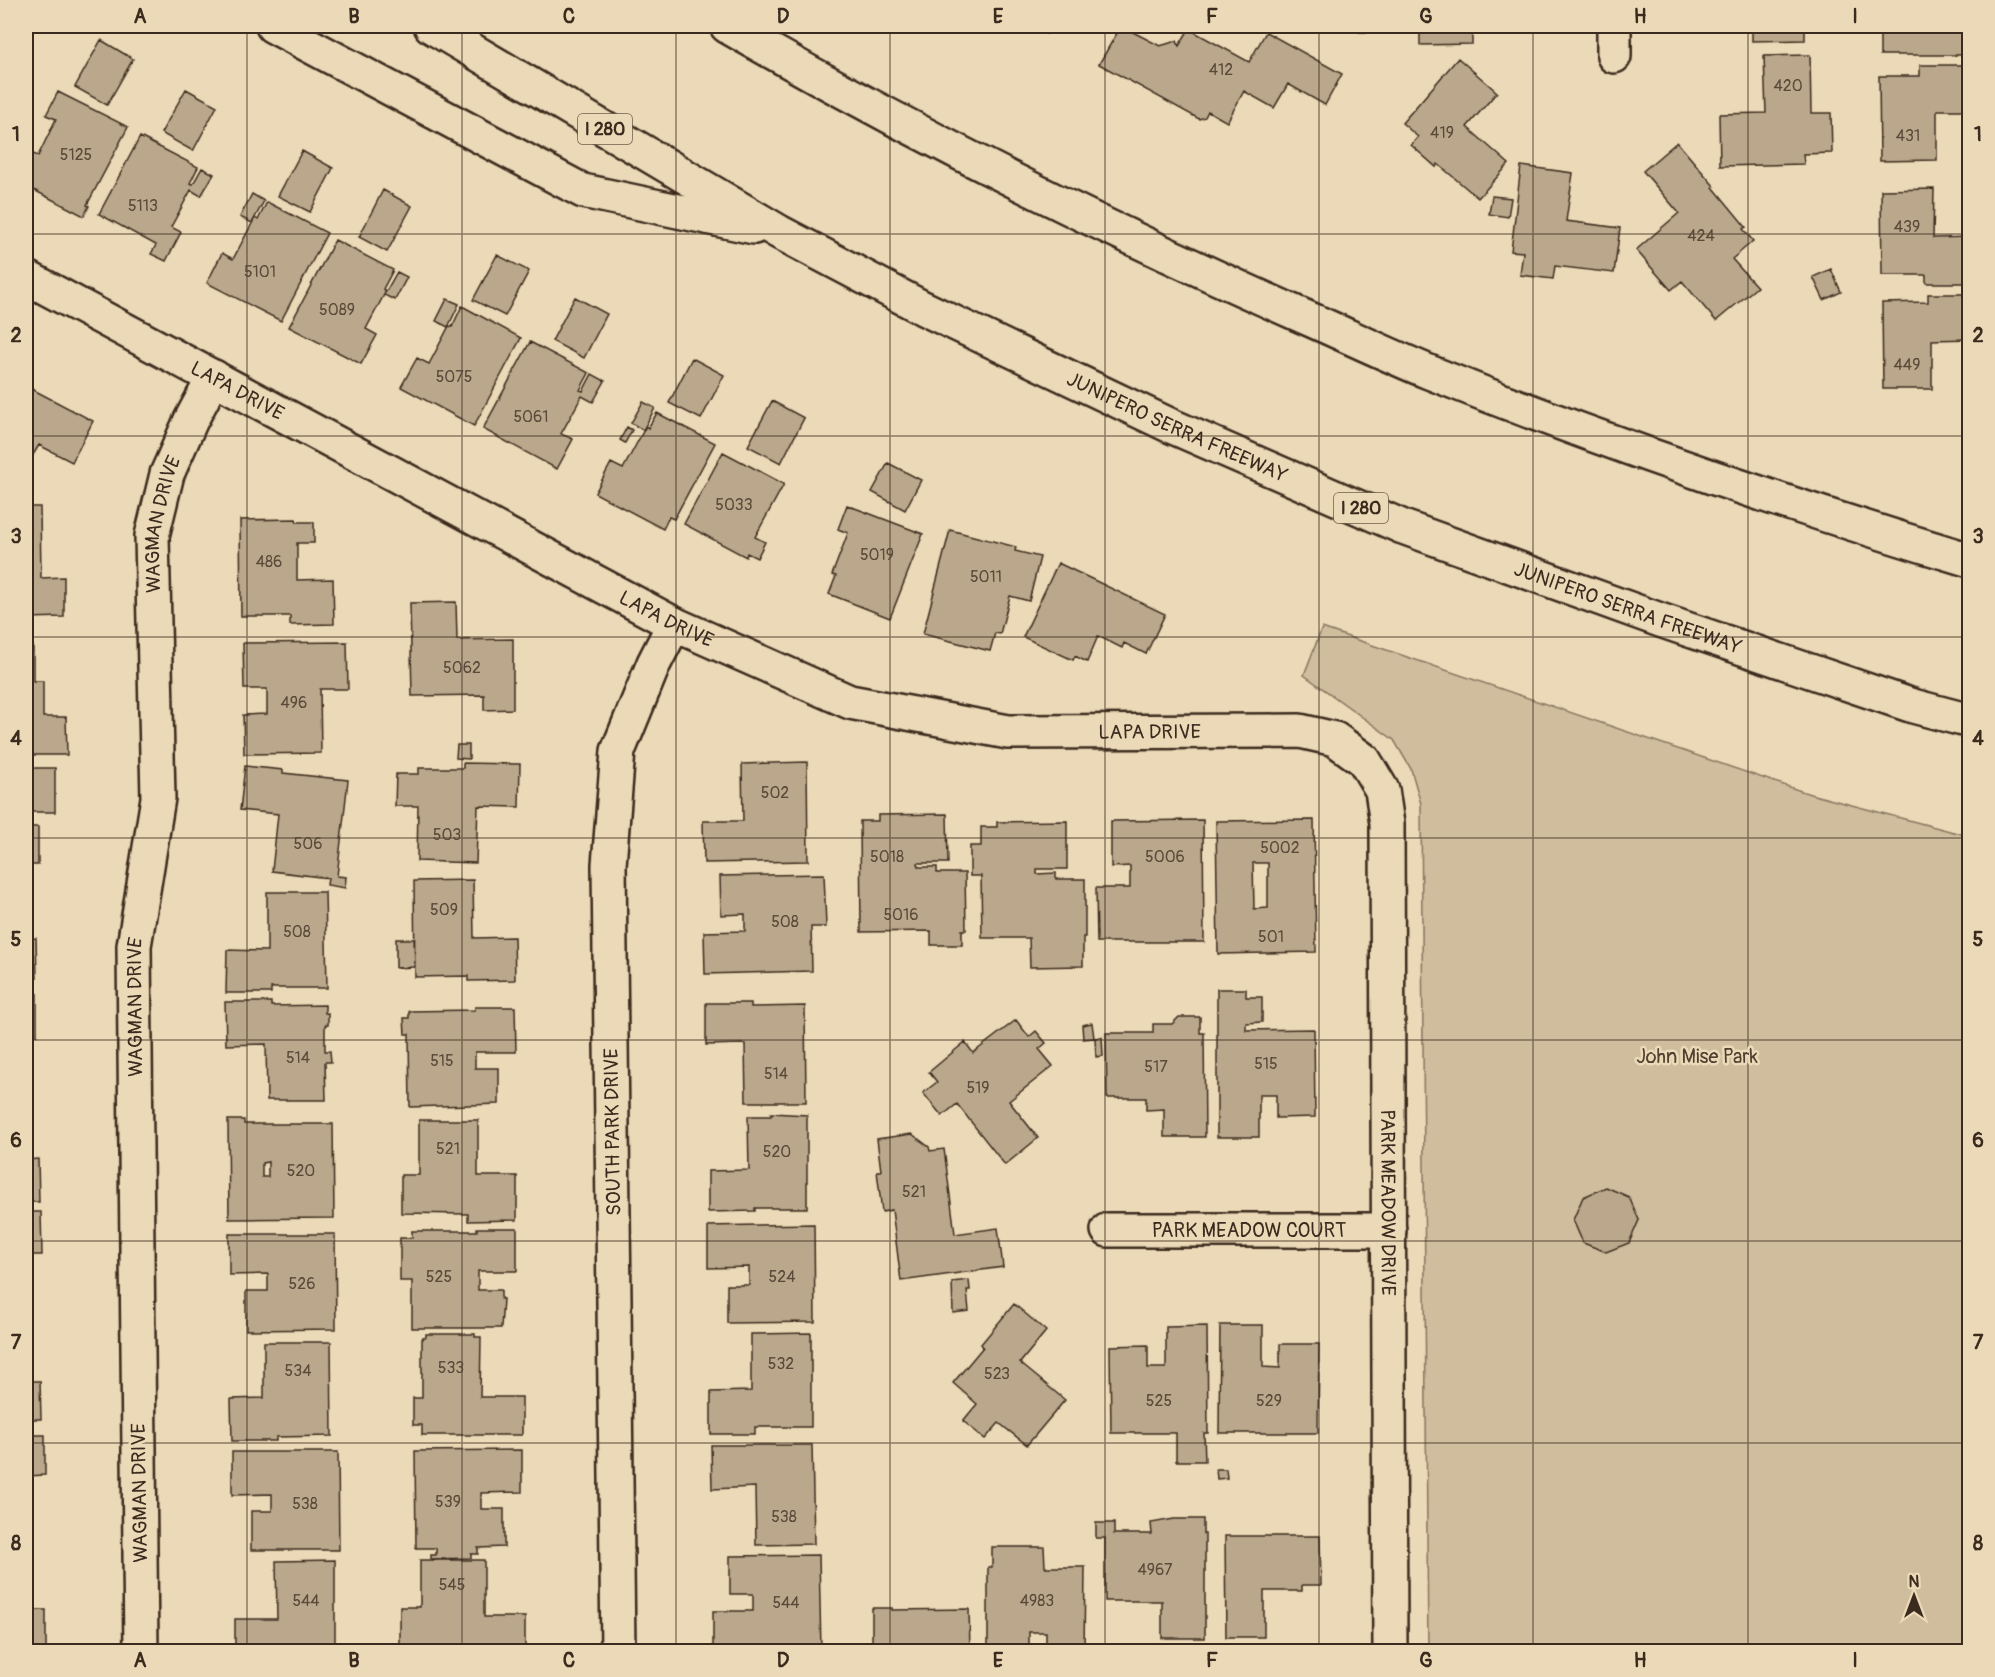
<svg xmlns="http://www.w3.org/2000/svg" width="1995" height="1677" viewBox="0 0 1995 1677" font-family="Pangolin,sans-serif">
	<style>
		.green { fill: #d0bd9e; stroke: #86745e; stroke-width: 1.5 }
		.building { fill: #bba88c; stroke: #3b2a1e; stroke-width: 1.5; fill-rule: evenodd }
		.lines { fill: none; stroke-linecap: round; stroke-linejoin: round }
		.minor-casing { stroke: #3b2a1e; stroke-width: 38 }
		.highway-casing { stroke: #3b2a1e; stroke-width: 38 }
		.minor { stroke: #ecd9b7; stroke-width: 33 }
		.highway { stroke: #ecd9b7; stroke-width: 33 }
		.grid { fill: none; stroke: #3b2a1e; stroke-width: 1.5; stroke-opacity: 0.55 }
		.labels { text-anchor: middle; stroke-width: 5; stroke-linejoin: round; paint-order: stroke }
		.number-label { font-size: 16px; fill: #5b4a3a }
		.shield { fill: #ecd9b7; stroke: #705e4c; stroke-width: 1.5 }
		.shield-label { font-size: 18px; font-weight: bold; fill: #3b2a1e }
		.street-label { font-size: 20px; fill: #3b2a1e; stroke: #ecd9b7 }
		.park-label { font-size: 20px; fill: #514031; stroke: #ecd9b7 }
		.neatline { fill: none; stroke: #3b2a1e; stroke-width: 2 }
		.grid-label { font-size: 20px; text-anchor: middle; font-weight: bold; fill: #3b2a1e }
	</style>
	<rect width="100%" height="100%" fill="#ecd9b7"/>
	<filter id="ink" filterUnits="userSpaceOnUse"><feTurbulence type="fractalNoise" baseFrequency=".0167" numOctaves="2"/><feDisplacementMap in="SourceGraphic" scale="12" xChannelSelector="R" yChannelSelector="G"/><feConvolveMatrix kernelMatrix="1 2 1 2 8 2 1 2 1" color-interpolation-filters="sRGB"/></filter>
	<g filter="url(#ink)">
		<path class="green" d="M1322,628L1810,794L1969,836V1651H1428L1421,804L1411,769L1394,740L1304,675Z"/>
		<path class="building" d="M1032,26H1051L1046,34Z
			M1121,26L1160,46L1177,41L1179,46L1189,29L1249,62L1266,32L1342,74L1325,105L1288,84L1274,108L1244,91L1227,122L1208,111L1205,117L1199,119L1099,64Z
			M1359,26H1370V32H1359Z
			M1420,26H1472V44L1420,45Z
			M1752,26H1805V40L1752,41Z
			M1880,26H1970V55H1880Z
			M101,40L133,59L107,105L75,87Z
			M1810,55L1811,113H1831L1832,153L1803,154L1804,164L1720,166L1719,114L1766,113L1764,56Z
			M1458,58L1497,92L1467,127L1509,164L1478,198L1438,164L1436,167L1411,145L1418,137L1402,123Z
			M1920,65H1970V110H1937V160L1880,161L1879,76H1920Z
			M186,89L217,106L193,151L161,133Z
			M58,92L128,127L87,205L89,206L84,216L26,186V151L38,156L56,119L46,115Z
			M140,137L198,167L190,183L193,184L202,168L214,174L201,196L191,190L171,227L181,232L166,261L151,254L156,245L99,214Z
			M1677,142L1714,186L1713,187L1746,227L1743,229L1753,241L1732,259L1757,287L1716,321L1682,281L1671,290L1636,250L1679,213L1643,171Z
			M302,151L333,168L310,212L278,196Z
			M1521,166L1573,173L1566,221L1620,228L1614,273L1555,266L1553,279L1520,275L1523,252L1511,251Z
			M1934,189L1933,238L1970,237V283H1926V275H1882L1881,190Z
			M383,190L412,206L387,252L359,237Z
			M252,194L264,201L252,223L240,217Z
			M1492,196L1511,198L1508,217L1489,214Z
			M267,202L327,233L281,321L207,283L222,253L233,259L255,218L258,220Z
			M335,240L393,270L383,289L386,291L366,329L377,335L361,364L289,327Z
			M497,255L529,271L505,316L473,300Z
			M1831,269L1841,292L1824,300L1813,277Z
			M397,272L407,277L395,300L384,295Z
			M1928,294H1970V339L1932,340V389H1883L1882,303L1928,302Z
			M575,297L607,314L584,358L552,341Z
			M447,299L459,304L448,327L436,321Z
			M462,306L521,338L474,426L401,387L417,358L429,364L449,326L452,327Z
			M530,342L589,373L580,390L583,391L592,374L605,381L593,402L582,396L561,434L573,439L557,469L483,429Z
			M692,358L724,375L701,419L669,403Z
			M26,386L93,421L72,462L39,445L33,455L26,451Z
			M772,401L804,418L781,463L748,446Z
			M643,402L655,408L643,430L631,423Z
			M657,413L715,443L674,519L669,517L663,529L595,493L611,463L623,469L646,426L648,428Z
			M627,427L632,430L625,443L620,440Z
			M723,452L784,484L755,537L765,542L757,558L747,553L746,557L684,524Z
			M888,463L921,480L905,510L872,492Z
			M847,505L923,534L890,618L829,594L836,576L832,575L848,533L838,529Z
			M26,507H40L41,578L64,577V617L26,618Z
			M296,519L297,522H314V543H297V580L333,579L334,624L290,625V616H241L240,520Z
			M950,530L1016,547L1015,551L1040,557L1029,601L1010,596L1000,634L995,633L990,651L923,634Z
			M1058,563L1165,614L1146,654L1124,643L1122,648L1098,636L1087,662L1075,656L1073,660L1023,637Z
			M456,602L457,640L513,639V709L484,710V695L412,696L410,603Z
			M347,642L348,689H320L321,753L244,754L243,715L267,714V689H244L243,643Z
			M26,646H33V681H43V717H66L67,755H26Z
			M457,745H469V759L456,758Z
			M807,762L808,861L704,863L703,821H743L742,764Z
			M463,763L520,764L519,807L478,806L476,863L417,861L418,806H395L396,774H419V768H463Z
			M245,766L283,770V773L348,780L337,876L346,877L345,888L327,885L328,878L272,871L278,814L240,810Z
			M26,768H55V812H26Z
			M947,814L948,863H918V867H937V873H965L966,930H962V945H931V931L861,932L860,821H878V815Z
			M1203,820L1204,942H1097L1096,888H1130V866L1111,867V821Z
			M1314,820L1316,952L1218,954L1216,821ZM1253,863H1268V908L1254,909Z
			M1067,821V869H1037V874L1056,873V879H1085V937H1083V966L1030,967L1029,938H982L981,876H970V846H981V827H997V822Z
			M26,827H38V865H26Z
			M824,874L826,927H811L812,971L705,974L704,932L745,931V914L721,915L720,876Z
			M473,880L474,938L514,937L515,980L468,981V976L415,977L414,881Z
			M267,892H325L327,988H271V993H226L227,950L267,951Z
			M36,938L37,978H26V939Z
			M396,939H414L415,967L396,968Z
			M1217,989H1246V997H1262V1022L1246,1023V1030L1314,1029L1315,1117L1276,1118V1095H1259V1137H1217Z
			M26,993H37V1035H26Z
			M225,1002H271V1006L325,1005V1013H328V1025H325V1051H330L331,1062H325L326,1100H267L266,1044L226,1045Z
			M706,1003H751V1007L805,1006L806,1102H746L745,1044L706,1045Z
			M475,1007H515L516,1052H475V1068H499V1104L410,1107L409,1034H405L404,1018H409V1011L475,1010Z
			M1179,1017H1200V1033H1204L1205,1137H1164V1109L1146,1110V1098H1107L1106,1033H1153V1024H1172Z
			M1016,1020L1029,1037L1036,1031L1046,1043L1039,1049L1053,1066L1009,1101L1038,1138L1005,1165L957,1104L942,1116L923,1093L937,1082L929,1072L965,1042L973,1053Z
			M1092,1023L1094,1038L1083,1039L1082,1025Z
			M1102,1037L1103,1056L1096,1057L1095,1038Z
			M771,1113L807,1115V1208H755V1211L708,1212V1171L749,1170L748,1116H771Z
			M228,1120H244V1124H333L334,1218L229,1219ZM268,1162V1177H262V1163Z
			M419,1120H478V1176H517V1220L468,1221V1214L401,1213V1175H419Z
			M912,1134L929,1147L930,1151L944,1149L955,1234L998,1228L1003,1267L901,1281L892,1210L882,1212L877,1171H881L877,1139Z
			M38,1159L39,1202H26V1160Z
			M1606,1187L1629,1197L1639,1220L1629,1243L1606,1252L1583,1243L1573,1220L1583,1197Z
			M26,1212H41L42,1255H26Z
			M814,1224L815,1322L727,1323V1285H749V1267L708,1268V1226Z
			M477,1228H517V1271H478V1290H501V1299H503L501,1328H412V1281H400V1238H412V1231H477Z
			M229,1234H335L336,1329L246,1330V1291H268V1274L229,1275Z
			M969,1280L970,1290H967L969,1311L953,1313L952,1282Z
			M1014,1304L1046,1331L1020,1363L1065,1400L1027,1445L999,1423L985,1439L963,1421L977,1404L953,1383L983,1347L981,1344Z
			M1220,1325H1263V1367L1280,1368V1344H1319L1318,1433H1219Z
			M1207,1326L1208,1433H1204L1205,1461H1176V1433H1111L1110,1346L1148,1345V1368H1166V1327Z
			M811,1333V1427H755V1434H711V1392L751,1391V1334Z
			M426,1334H475V1337H481L480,1397H522V1435H422V1425H413V1398H422V1337H426Z
			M264,1342H331L332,1436L276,1437V1441H232L231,1399L264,1398Z
			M26,1381H40L41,1419H26Z
			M26,1435H45V1475L26,1476Z
			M711,1445H812L814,1544L756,1545L755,1487L712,1489Z
			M522,1450V1492L481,1493V1509H504V1547L478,1548V1554H471V1558L431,1559V1555H436V1548H416L415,1451Z
			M232,1452H338L339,1550H251V1511H272V1494L232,1495Z
			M1216,1469H1226L1227,1478L1217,1479Z
			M1174,1519H1203V1534H1205V1638H1162V1601H1105V1538H1096V1523H1114V1534H1152L1151,1523Z
			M1225,1536H1320L1321,1585H1302V1591H1264V1637H1226Z
			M992,1547H1044L1045,1567H1085L1084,1652H1046V1632H1029V1652H988V1567H992Z
			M819,1555L821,1652H713V1611H753V1594H730V1556Z
			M26,1556H28L29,1593H26Z
			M335,1560V1652H235V1619H277L276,1561Z
			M420,1560H484V1617H525V1652H400V1607H420Z
			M872,1608H892V1610L969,1609L970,1652H872Z
			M26,1610H46V1652H26Z"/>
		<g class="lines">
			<defs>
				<g id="minor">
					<path d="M1614,26V56"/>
					<path id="s1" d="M26,277L674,624L850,702L1008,732L1300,731L1335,739L1364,760L1382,790L1387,824L1390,1652"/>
					<path id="s2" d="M1108,1230H1389"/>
					<path id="s3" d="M141,1652L134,946L158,798L152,536L167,474L191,420L214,377"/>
					<path d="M618,1652L609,865L618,751L654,663L674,624"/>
				</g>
				<g id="highway">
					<path d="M273,26L583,191L754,227"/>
					<path id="s4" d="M431,26L779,232L923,308L1169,425L1403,527L1660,620L1913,706L1970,721"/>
					<path d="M727,26C912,133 1103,228 1298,314C1342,333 1385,354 1429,372C1606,443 1787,505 1970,560"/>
				</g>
			</defs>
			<use href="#minor" class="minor-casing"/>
			<use href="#highway" class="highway-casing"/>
			<use href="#minor" class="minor"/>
			<use href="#highway" class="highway"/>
		</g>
	</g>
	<path class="grid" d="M247,26V1652M462,26V1652M676,26V1652M890,26V1652M1105,26V1652M1319,26V1652M1533,26V1652M1748,26V1652M26,234H1970M26,436H1970M26,637H1970M26,838H1970M26,1040H1970M26,1241H1970M26,1443H1970"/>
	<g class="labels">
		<g class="number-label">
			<text x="1221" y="75">412</text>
			<text x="1788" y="91">420</text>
			<text x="1442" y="138">419</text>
			<text x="1908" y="141">431</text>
			<text x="76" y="160">5125</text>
			<text x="143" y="211">5113</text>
			<text x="1907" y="232">439</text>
			<text x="1701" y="241">424</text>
			<text x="260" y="277">5101</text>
			<text x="337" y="315">5089</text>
			<text x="1907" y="370">449</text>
			<text x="454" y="382">5075</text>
			<text x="531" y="422">5061</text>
			<text x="734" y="510">5033</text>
			<text x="877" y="560">5019</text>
			<text x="269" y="567">486</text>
			<text x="986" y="582">5011</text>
			<text x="462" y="673">5062</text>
			<text x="294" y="708">496</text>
			<text x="775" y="798">502</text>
			<text x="447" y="840">503</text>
			<text x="308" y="849">506</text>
			<text x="1280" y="853">5002</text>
			<text x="887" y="862">5018</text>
			<text x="1165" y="862">5006</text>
			<text x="444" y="915">509</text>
			<text x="901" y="920">5016</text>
			<text x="785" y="927">508</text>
			<text x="297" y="937">508</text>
			<text x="1271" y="942">501</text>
			<text x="298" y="1063">514</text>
			<text x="442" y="1066">515</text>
			<text x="1266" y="1069">515</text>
			<text x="1156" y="1072">517</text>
			<text x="776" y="1079">514</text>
			<text x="978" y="1093">519</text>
			<text x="448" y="1154">521</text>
			<text x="777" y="1157">520</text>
			<text x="301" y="1176">520</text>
			<text x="914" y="1197">521</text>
			<text x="439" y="1282">525</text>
			<text x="782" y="1282">524</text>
			<text x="302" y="1289">526</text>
			<text x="781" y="1369">532</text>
			<text x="451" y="1373">533</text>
			<text x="298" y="1376">534</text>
			<text x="997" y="1379">523</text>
			<text x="1159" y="1406">525</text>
			<text x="1269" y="1406">529</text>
			<text x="448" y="1507">539</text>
			<text x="305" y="1509">538</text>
			<text x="784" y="1522">538</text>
			<text x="1155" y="1575">4967</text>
			<text x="452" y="1590">545</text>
			<text x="306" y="1606">544</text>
			<text x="1037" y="1606">4983</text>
			<text x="786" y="1608">544</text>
		</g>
		<g class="shield">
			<rect x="578" y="114" width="54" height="30" rx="4.5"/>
			<rect x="1334" y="493" width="54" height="30" rx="4.5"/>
		</g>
		<g class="shield-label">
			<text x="605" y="135">I 280</text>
			<text x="1361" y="514">I 280</text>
		</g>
		<g class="street-label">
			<text dy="7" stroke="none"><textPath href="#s1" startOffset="240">LAPA DRIVE</textPath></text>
			<text dy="7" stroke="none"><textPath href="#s4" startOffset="848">JUNIPERO SERRA FREEWAY</textPath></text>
			<text dy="7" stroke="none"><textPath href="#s3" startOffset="1131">WAGMAN DRIVE</textPath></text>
			<text dy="7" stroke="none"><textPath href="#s4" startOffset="1334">JUNIPERO SERRA FREEWAY</textPath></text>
			<text dy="7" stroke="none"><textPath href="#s1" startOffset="726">LAPA DRIVE</textPath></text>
			<text dy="7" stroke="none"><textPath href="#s1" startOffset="1230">LAPA DRIVE</textPath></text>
			<text dy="7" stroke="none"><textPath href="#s3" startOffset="645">WAGMAN DRIVE</textPath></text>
			<text transform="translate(612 1132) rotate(-91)" y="7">SOUTH PARK DRIVE</text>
			<text dy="7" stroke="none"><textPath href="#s1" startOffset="1900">PARK MEADOW DRIVE</textPath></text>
			<text dy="7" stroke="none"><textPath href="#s2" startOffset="141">PARK MEADOW COURT</textPath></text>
			<text transform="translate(139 1493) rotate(-91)" y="7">WAGMAN DRIVE</text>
		</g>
		<g class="park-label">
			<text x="1697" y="1063">John Mise Park</text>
		</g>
	</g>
	<rect width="1995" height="1677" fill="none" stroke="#ecd9b7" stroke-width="66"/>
	<g transform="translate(1914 1596)" stroke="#ecd9b7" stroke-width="4.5" paint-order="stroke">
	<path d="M0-4.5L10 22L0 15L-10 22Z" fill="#3b2a1e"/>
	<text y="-9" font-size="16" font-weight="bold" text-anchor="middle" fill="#3b2a1e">N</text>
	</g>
	<rect x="33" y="33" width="1929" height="1611" class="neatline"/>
	<g class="grid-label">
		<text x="140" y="23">A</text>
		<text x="354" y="23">B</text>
		<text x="569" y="23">C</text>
		<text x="783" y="23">D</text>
		<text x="998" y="23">E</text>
		<text x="1212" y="23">F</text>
		<text x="1426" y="23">G</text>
		<text x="1640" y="23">H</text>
		<text x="1855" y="23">I</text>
		<text x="16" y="141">1</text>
		<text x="1978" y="141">1</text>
		<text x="16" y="342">2</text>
		<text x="1978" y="342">2</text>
		<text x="16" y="543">3</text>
		<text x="1978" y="543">3</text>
		<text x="16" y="745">4</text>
		<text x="1978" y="745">4</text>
		<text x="16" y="946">5</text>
		<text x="1978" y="946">5</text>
		<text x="16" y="1147">6</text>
		<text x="1978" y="1147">6</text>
		<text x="16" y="1349">7</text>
		<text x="1978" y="1349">7</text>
		<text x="16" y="1550">8</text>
		<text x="1978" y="1550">8</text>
		<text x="140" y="1667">A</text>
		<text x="354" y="1667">B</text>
		<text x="569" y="1667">C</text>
		<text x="783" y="1667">D</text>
		<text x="998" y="1667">E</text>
		<text x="1212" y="1667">F</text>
		<text x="1426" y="1667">G</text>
		<text x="1640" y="1667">H</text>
		<text x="1855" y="1667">I</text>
	</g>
</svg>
